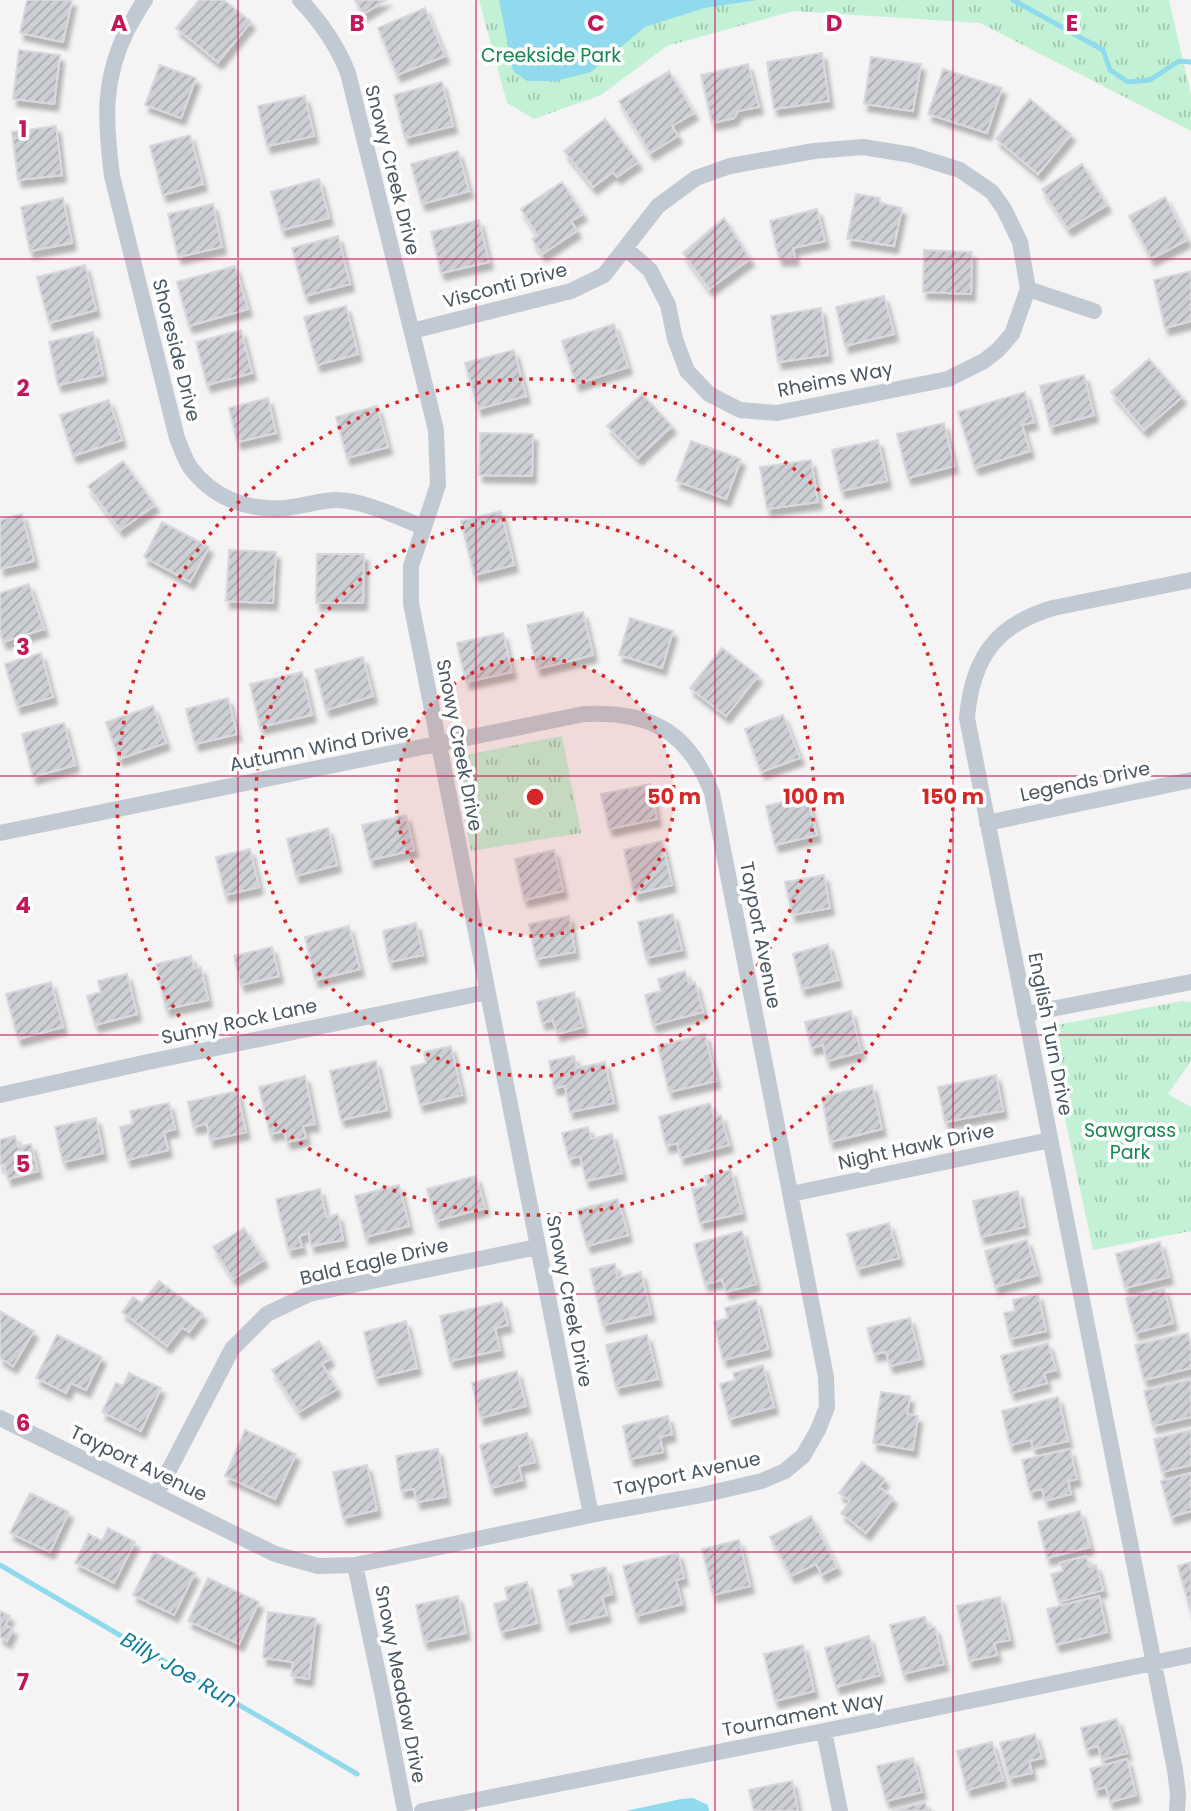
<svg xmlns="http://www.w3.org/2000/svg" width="1191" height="1811" viewBox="0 0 1191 1811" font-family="Poppins,sans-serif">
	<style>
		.park { fill: url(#park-tufts) }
		.water { fill: #90daee }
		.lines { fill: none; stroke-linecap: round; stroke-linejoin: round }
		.stream { stroke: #90daee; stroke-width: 5 }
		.building { fill: url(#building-hatch); stroke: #d7d9de; stroke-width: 2; filter: url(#shadow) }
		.minor { stroke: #c1cad2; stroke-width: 16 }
		.grid { fill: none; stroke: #c2185b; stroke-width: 2; stroke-opacity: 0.55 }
		.ring { fill: none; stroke: #d62828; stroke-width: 3.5; stroke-dasharray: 3.5 7 }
		.labels { text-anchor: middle; stroke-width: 7; stroke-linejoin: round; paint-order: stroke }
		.park-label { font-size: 19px; fill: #17864f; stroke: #fff }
		.street-label { font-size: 19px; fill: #4a5661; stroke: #fff }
		.water-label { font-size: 21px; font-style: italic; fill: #0c7c9b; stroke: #fff }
		.grid-label { font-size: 23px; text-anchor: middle; font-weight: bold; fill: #c2185b; stroke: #fff; stroke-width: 7; stroke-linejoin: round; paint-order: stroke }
		.centre { fill: #d62828; stroke: #fff; stroke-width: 3.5 }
		.ring-label { font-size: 21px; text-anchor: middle; font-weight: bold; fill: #d62828; stroke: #fff; stroke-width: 7; stroke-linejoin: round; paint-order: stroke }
	</style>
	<defs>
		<pattern id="park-tufts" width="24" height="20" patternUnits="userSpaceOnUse" patternTransform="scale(1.75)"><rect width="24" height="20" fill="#c3f1d5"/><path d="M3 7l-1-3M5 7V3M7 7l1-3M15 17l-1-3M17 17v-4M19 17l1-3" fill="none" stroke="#a0c6b0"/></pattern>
		<pattern id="building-hatch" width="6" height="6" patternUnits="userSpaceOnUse" patternTransform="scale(1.75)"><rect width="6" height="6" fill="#cdcfd5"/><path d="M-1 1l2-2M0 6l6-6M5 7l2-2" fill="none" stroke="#a8abb0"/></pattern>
		<filter id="shadow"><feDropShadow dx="4" dy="7" stdDeviation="2" flood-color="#0004"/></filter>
	</defs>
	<rect width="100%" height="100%" fill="#f5f3f3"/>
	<path class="park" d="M479,0H1169L1191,95V131L980,23L794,11L667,46L601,95L534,119L507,103Z
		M562,736L581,833L471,851L455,773L457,762L465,755Z
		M1182,1001L1191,1002V1061L1168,1094L1191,1107V1231L1093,1250L1048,1039L1052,1026Z"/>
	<path class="water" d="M499,0H758L704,8L645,27L591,72L555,81H527L513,71Z
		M693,1798L708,1805L709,1811H626L681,1799Z"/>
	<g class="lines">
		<path class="stream" d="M1013,0L1103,50L1110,70L1128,82L1150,80L1179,61L1191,62
			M0,1565L357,1774"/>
	</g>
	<path class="building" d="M27,0H72L63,42L20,33Z
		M199,0H224L251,22L218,62L176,28Z
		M355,0H386L363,14Z
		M425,8L445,56L397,75L378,28Z
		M19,50L60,55L54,104L13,99Z
		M822,53L829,101L774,109L767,62Z
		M871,57L921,64L913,111L864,104Z
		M748,64L759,107L738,111L734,118L712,123L701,75Z
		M160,65L196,78L181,118L145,105Z
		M943,69L1002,88L987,133L928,114Z
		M669,71L694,113L672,126L678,136L650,153L619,101Z
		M442,82L453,126L405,138L394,95Z
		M305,96L314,136L267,146L258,106Z
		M1030,99L1071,134L1038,174L996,139Z
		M605,119L638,162L617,177L613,172L593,187L564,151Z
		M56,126L62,175L18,180L12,132Z
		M190,135L203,184L163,195L150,146Z
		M458,151L469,191L422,204L411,164Z
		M1082,164L1107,205L1068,229L1042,189Z
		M319,179L329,218L282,230L271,192Z
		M562,182L583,214L571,221L577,231L542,254L532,239L538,236L521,209Z
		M856,194L880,198V203L902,208L894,246L847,239Z
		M1165,197L1187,240L1151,259L1129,216Z
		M63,198L72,243L30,251L21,207Z
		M213,204L222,247L178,257L168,214Z
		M817,209L825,241L793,248L795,258L779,259L770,221Z
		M724,218L750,259L709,289L683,253Z
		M479,220L489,262L441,273L431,232Z
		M338,236L350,284L305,296L292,248Z
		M924,250L972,252L971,294L923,292Z
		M85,265L96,310L49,323L37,277Z
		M235,266L248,309L189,326L177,282Z
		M1191,271V321L1165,328L1154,280Z
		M884,296L894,334L845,346L836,307Z
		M346,306L358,354L317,365L304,317Z
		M821,308L828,355L778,362L771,316Z
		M614,324L628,367L576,384L562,341Z
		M241,330L252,373L207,385L196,342Z
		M93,332L103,375L58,385L49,342Z
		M514,350L526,396L478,409L465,363Z
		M1149,359L1182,397L1144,430L1111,392Z
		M1084,375L1094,415L1050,427L1040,386Z
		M1025,392L1034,422L1022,425L1030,451L975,468L958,412Z
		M642,394L672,426L638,458L607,426Z
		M268,398L276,433L237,442L229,408Z
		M109,400L122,440L73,456L60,415Z
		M377,406L388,447L347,458L336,417Z
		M944,423L954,466L908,478L897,434Z
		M480,433L533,434L532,476L479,475Z
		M878,440L887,481L841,491L832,450Z
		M691,441L741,459L726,499L676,481Z
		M811,460L818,502L767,509L760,467Z
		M123,461L155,505L120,530L88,486Z
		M501,511L514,565L474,575L461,521Z
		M22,514L34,561L0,569V520Z
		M162,522L209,547L190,582L144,557Z
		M229,550L276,552L273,603L226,601Z
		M317,554H364L363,603H316Z
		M29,584L44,629L3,642L0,632V593Z
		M583,612L593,655L537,669L527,625Z
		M630,618L673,631L662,668L619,655Z
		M503,633L512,672L466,682L457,643Z
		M722,648L758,676L726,716L690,688Z
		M41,653L53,697L17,707L5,664Z
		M363,657L373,696L326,710L315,670Z
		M302,672L312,715L260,727L250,684Z
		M228,698L237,734L195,744L186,709Z
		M153,706L166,743L119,759L106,722Z
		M783,715L800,758L761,772L745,729Z
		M64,723L75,765L33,777L22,734Z
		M650,784L657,819L609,829L601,794Z
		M807,796L817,835L775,845L766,806Z
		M406,815L414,850L370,860L362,825Z
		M328,828L337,865L296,876L287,839Z
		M662,841L672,885L634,894L624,850Z
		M250,849L259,887L225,895L216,857Z
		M554,850L563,891L524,900L515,859Z
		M824,875L830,908L792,915L785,882Z
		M673,914L682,950L646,958L638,922Z
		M569,916L575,952L536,959L529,924Z
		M416,923L423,955L389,962L383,931Z
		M349,926L360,969L315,980L305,937Z
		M828,944L838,980L802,989L793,954Z
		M272,947L279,976L241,985L234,956Z
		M191,956L194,969L201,967L208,1000L166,1009L156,964Z
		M685,971L689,984L695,982L703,1012L653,1025L645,995L661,991L658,979Z
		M127,974L137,1014L95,1025L87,996L101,992L98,981Z
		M51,982L63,1027L18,1039L6,994Z
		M574,992L583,1027L557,1034L553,1020L542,1023L537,1002Z
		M851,1011L861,1052L827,1061L823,1045L811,1048L805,1022Z
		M705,1034L716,1081L669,1092L658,1046Z
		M451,1046L462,1095L420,1105L411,1067L426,1063L424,1052Z
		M574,1056L577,1068L605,1062L614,1103L570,1112L565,1086L554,1088L549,1061Z
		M376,1061L387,1110L341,1120L330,1071Z
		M996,1075L1003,1111L945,1122L938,1087Z
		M305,1076L315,1124L303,1126L306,1138L287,1142L284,1131L270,1134L259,1087Z
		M872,1085L882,1129L830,1142L822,1097Z
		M237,1091L246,1132L210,1140L207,1124L193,1127L188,1102Z
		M169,1103L175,1129L164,1132L168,1150L127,1160L120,1127L133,1124L130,1111Z
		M710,1103L714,1117L721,1115L729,1145L681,1158L677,1143L666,1146L659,1117Z
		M96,1118L103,1153L63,1162L55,1127Z
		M588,1127L591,1139L612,1134L622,1173L586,1181L580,1156L569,1159L562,1133Z
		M15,1136L18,1147L31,1144L38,1171L8,1179L4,1164L0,1165V1140Z
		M731,1170L742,1213L700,1223L692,1189L707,1186L705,1176Z
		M476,1176L485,1208L436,1221L427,1189Z
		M399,1185L409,1226L365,1237L355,1196Z
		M320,1189L326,1217L338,1214L343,1240L311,1246L309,1233L299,1236L302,1247L288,1250L276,1199Z
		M1018,1191L1025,1227L981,1237L973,1201Z
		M618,1199L628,1235L587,1246L577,1210Z
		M889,1223L899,1258L857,1269L847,1234Z
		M244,1228L264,1260L233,1279L213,1247Z
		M742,1231L756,1284L726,1292L722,1280L705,1284L694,1244Z
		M1027,1240L1037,1275L995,1287L985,1251Z
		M1160,1242L1169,1277L1125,1288L1116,1254Z
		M615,1264L617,1278L641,1272L651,1314L603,1325L590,1269Z
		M159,1281L203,1314L189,1332L182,1327L167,1346L122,1312L133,1297L142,1303Z
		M1164,1288L1173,1323L1135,1333L1126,1298Z
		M1038,1294L1046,1331L1010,1339L1004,1313L1015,1311L1013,1300Z
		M756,1300L768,1349L723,1360L714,1322L728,1318L725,1308Z
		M502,1302L508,1325L495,1328L500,1350L450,1361L440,1316Z
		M0,1311L34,1331L13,1366L0,1358Z
		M910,1318L920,1359L890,1366L886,1352L874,1354L867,1328Z
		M406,1321L417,1368L375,1378L364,1332Z
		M1188,1333L1191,1346V1368L1144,1380L1135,1345Z
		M57,1335L102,1357L86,1390L71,1383L66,1393L36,1378Z
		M647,1335L658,1379L616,1388L606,1345Z
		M319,1341L330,1359L322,1364L337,1389L299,1412L272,1370Z
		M1048,1343L1056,1370L1044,1373L1047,1383L1011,1393L1001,1356Z
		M763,1365L774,1407L729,1419L720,1384L735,1380L733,1373Z
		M517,1371L526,1406L480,1418L472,1383Z
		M129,1373L161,1388L141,1431L102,1412L116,1383L123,1386Z
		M1191,1379V1417L1153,1426L1144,1391Z
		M881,1392L910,1396L907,1414L918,1416L913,1450L873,1443Z
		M1058,1397L1068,1441L1033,1449L1031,1440L1010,1445L1002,1411Z
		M668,1416L672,1434L660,1437L663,1452L630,1459L623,1426Z
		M245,1430L296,1454L275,1499L225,1476Z
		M1191,1430V1465L1162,1472L1154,1439Z
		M527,1433L535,1462L519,1466L522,1480L491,1488L480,1445Z
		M438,1449L446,1497L417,1502L414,1489L401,1491L396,1456Z
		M1070,1449L1077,1479L1068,1481L1071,1494L1045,1501L1042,1489L1030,1492L1022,1460Z
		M862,1462L885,1479L879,1487L893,1498L866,1533L841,1513L850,1501L839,1493Z
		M367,1465L377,1510L343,1518L333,1472Z
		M1191,1473V1511L1171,1517L1161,1481Z
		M30,1493L69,1512L50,1552L10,1533Z
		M1080,1511L1090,1547L1047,1558L1038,1522Z
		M811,1516L837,1567L822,1575L816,1564L791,1576L770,1537Z
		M108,1528L135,1542L114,1583L75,1563L89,1534L102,1541Z
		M739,1540L750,1586L713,1595L702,1549Z
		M154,1552L195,1573L174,1615L133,1595Z
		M678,1553L684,1578L676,1580L682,1604L636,1616L623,1566Z
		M1086,1556L1089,1567L1096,1565L1103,1590L1059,1602L1051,1574L1063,1571L1060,1563Z
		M1191,1562V1613L1178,1566Z
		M606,1567L612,1594L602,1597L607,1615L566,1625L558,1590L574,1586L571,1575Z
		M208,1578L259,1602L239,1644L188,1621Z
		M527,1582L537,1623L501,1632L494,1604L508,1600L505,1588Z
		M458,1596L466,1633L424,1642L416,1605Z
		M1099,1596L1107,1632L1056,1645L1047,1609Z
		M1000,1597L1010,1640L994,1643L997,1655L969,1661L957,1606Z
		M0,1611L10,1616L5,1625L13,1629L7,1641L0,1637Z
		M268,1612L316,1618L309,1679L291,1676L293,1662L263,1658Z
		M925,1617L929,1629L935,1627L944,1664L903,1674L890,1625Z
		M869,1636L880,1675L836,1687L825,1648Z
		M803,1645L814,1691L775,1701L764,1654Z
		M1117,1719L1127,1753L1102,1760L1098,1746L1086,1749L1081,1728Z
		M1035,1734L1042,1758L1029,1761L1032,1773L1009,1778L1000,1743Z
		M992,1742L1003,1780L967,1790L957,1751Z
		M913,1758L922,1792L886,1801L877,1766Z
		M1127,1759L1136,1795L1110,1802L1106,1787L1095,1790L1090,1769Z
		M792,1781L798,1811H754L749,1790Z
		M925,1802L928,1811H892Z"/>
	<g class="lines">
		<path class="minor" d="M145,0C138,9 134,19 128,28C102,80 105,121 112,176L177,438C181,447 184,458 190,467C212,497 246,511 284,508C301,507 319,500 336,500C363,500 398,517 423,527
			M300,0C321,22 337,45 348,73L436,430L438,485L411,566V603L591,1515
			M1028,289L1094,311
			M412,331L571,291L604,275L658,206L696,178L730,166L814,151L863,147L912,155L960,170L992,192L1004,209L1020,242L1028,289L1012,334L998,350L984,361L948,379L777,413L740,410L709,394L687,371L675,339L668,305L650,270L625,248
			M987,823L1191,780
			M0,833L584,714C649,711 688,730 712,793L826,1377L827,1407L818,1430L803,1456L785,1471L762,1481L702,1495L591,1515L355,1565L318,1566L275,1554L0,1418
			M1025,1014L1191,982
			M0,1095L148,1062L487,992
			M791,1194L1050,1140
			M156,1495L232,1349L267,1314L309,1294L537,1247
			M355,1565L382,1692L405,1811
			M824,1731L840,1811
			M422,1811L824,1731L1191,1655
			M1177,1811L1178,1794L1175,1770L967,718C972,659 995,625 1053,608L1191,580"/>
	</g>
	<path class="grid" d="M238,0V1811M476,0V1811M715,0V1811M953,0V1811M0,259H1191M0,517H1191M0,776H1191M0,1035H1191M0,1294H1191M0,1552H1191"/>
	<circle cx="535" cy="797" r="139" fill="#d62828" fill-opacity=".12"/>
	<g class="ring">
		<circle cx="535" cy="797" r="139"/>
		<circle cx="535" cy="797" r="279"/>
		<circle cx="535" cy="797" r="418"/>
	</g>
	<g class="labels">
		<g class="park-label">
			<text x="551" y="62">Creekside Park</text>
			<text x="1130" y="1137">Sawgrass<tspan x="1130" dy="22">Park</tspan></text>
		</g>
		<g class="street-label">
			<text transform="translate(393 170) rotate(76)" y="7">Snowy Creek Drive</text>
			<text transform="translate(505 285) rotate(-15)" y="7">Visconti Drive</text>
			<text transform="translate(177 350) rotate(76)" y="7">Shoreside Drive</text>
			<text transform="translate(835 379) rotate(-11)" y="7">Rheims Way</text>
			<text transform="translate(460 745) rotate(79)" y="7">Snowy Creek Drive</text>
			<text transform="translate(319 747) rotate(-11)" y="7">Autumn Wind Drive</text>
			<text transform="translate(1085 781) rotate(-12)" y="7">Legends Drive</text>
			<text transform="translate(761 935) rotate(79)" y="7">Tayport Avenue</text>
			<text transform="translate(239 1021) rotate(-12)" y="7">Sunny Rock Lane</text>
			<text transform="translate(1051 1034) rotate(79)" y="7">English Turn Drive</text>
			<text transform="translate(916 1146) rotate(-12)" y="7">Night Hawk Drive</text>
			<text transform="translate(374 1261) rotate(-13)" y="7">Bald Eagle Drive</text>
			<text transform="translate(570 1301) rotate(79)" y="7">Snowy Creek Drive</text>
			<text transform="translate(139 1463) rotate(26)" y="7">Tayport Avenue</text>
			<text transform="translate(687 1473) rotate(-12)" y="7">Tayport Avenue</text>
			<text transform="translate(401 1684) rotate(79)" y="7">Snowy Meadow Drive</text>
			<text transform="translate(803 1714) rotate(-11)" y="7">Tournament Way</text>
		</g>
		<g class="water-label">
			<text transform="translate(179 1670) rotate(30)" y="7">Billy Joe Run</text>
		</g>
	</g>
	<g class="grid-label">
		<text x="119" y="31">A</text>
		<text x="357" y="31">B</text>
		<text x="596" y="31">C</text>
		<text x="834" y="31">D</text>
		<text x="1072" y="31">E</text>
		<text x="23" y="137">1</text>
		<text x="23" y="396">2</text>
		<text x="23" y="655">3</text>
		<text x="23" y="913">4</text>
		<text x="23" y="1172">5</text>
		<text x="23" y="1431">6</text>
		<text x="23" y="1690">7</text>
	</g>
	<circle cx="535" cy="797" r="10" class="centre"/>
	<g class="ring-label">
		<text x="674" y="804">50 m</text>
		<text x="814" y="804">100 m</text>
		<text x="953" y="804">150 m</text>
	</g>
</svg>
